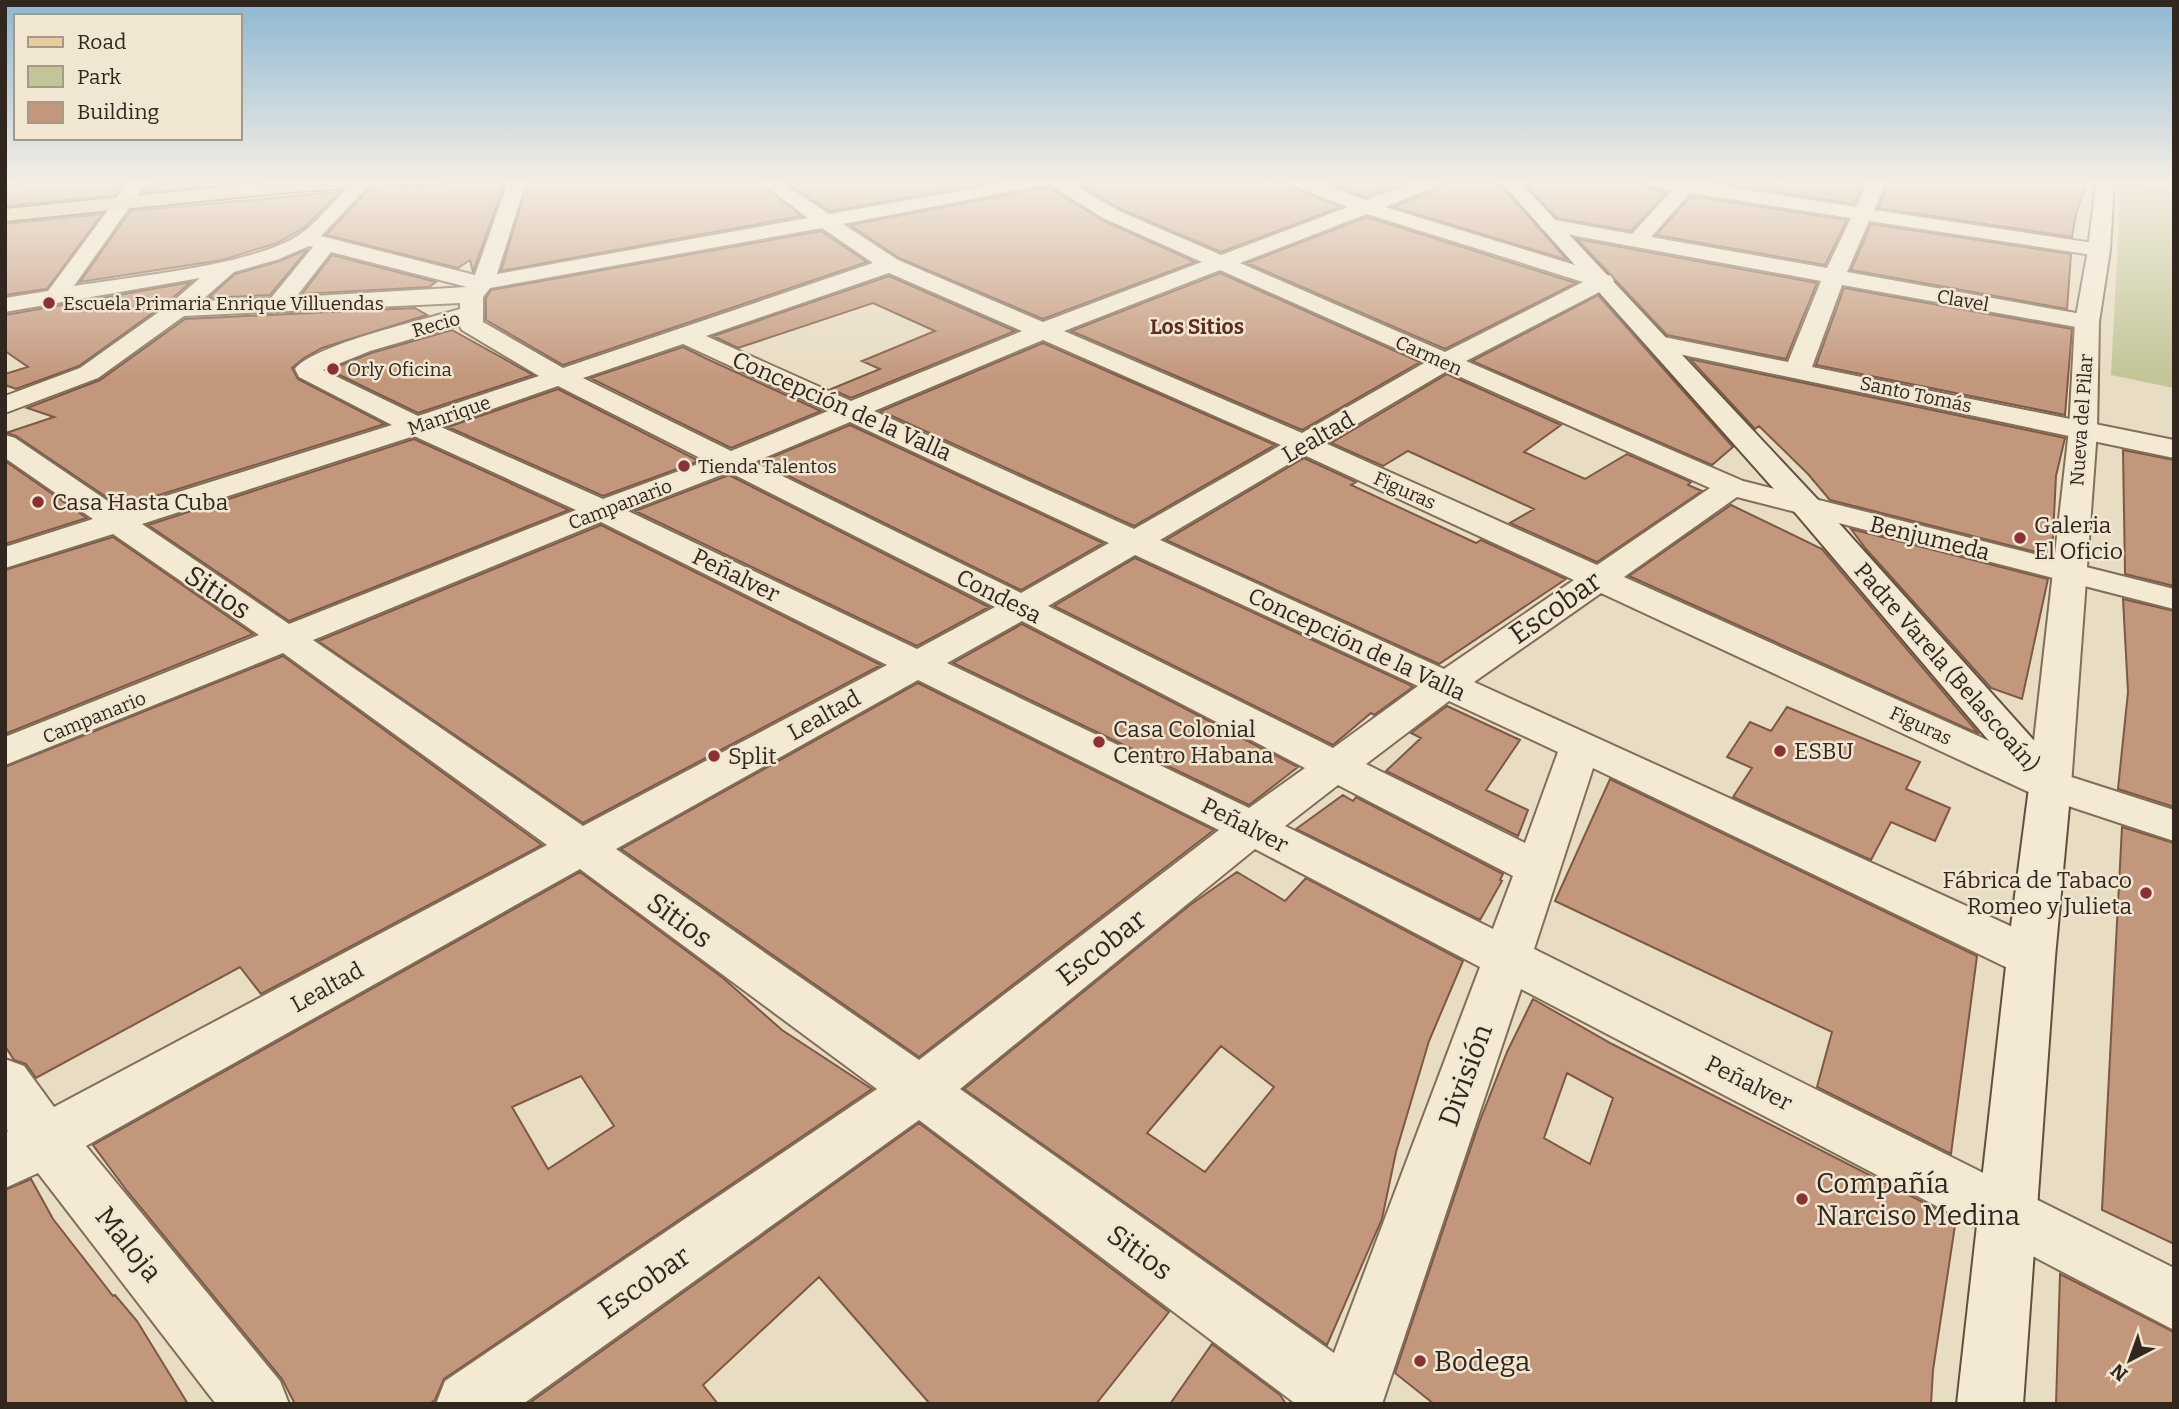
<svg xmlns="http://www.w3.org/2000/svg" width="2179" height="1409" viewBox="0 0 2179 1409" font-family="Bitter,serif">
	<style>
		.green { fill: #c1c597 }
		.building { fill: #c3977c; stroke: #7d5844; stroke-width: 2; fill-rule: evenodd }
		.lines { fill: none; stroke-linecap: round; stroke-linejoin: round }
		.minor-casing { stroke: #806e5b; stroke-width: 4 }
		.tertiary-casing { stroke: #806e5b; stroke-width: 4 }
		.secondary-casing { stroke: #624f3e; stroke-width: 4 }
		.primary-casing { stroke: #4e3d2f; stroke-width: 4 }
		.minor { fill: #f4ead4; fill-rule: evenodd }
		.tertiary { fill: #f4ead4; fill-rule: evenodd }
		.secondary { fill: #f4ead4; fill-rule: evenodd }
		.primary { fill: #e8ce9d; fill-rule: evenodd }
		.poi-dot { fill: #893235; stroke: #f1e6d1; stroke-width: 2.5 }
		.labels { text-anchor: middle; stroke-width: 5; stroke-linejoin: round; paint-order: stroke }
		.far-street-label { font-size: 19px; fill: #32271e; stroke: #f1e6d1 }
		.far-poi-label { font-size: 19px; fill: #32271e; stroke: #f1e6d1; text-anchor: start }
		.far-neighbourhood-label { font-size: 21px; font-weight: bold; fill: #5a2c22; stroke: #f1e6d1 }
		.street-label { font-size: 23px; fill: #32271e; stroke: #f1e6d1 }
		.poi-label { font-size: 23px; fill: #32271e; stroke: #f1e6d1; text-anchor: start }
		.near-street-label { font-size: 28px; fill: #32271e; stroke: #f1e6d1 }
		.near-poi-label { font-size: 28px; fill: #32271e; stroke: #f1e6d1; text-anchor: start }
	</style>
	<rect width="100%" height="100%" fill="#e8dcc2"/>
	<path class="green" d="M2121,182L2174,188V388L2111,375Z"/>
	<path class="building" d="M34,182H126L116,195L5,206V185Z
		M150,182H250L143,193Z
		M485,182H505L473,272L470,260L458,268L326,235L371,187Z
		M528,182H758L802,216L501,271Z
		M785,182H997L830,211Z
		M1075,182H1289L1293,188L1341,207L1221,252L1118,208Z
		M1324,182H1408L1366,197Z
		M1443,182H1498L1567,260L1393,207L1439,188Z
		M1523,182H1644L1649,189L1667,192L1631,231L1557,218Z
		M1713,182H1865L1854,204Z
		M1889,182H2087L2076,214L2072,237L1878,208Z
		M1048,187L1102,220L1195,262L1043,319L899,258L850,225Z
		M340,192L304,228L277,243L222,260L80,282L130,211Z
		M1691,196L1847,220L1825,265L1656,235Z
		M102,214L47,289L5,295V224Z
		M1367,217L1576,283L1445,349L1247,263Z
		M1871,224L2071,254L2067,309L1851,270Z
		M821,231L867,262L563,365L486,320V298L491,290Z
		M1577,239L1817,283L1786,359L1667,335Z
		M308,249L270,295L208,298L235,274L280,261Z
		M332,255L436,282L429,287L302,294Z
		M1220,273L1420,362L1302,430L1071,331Z
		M889,276L1015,331L851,398L831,389L880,369L862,361L935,331L873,303L738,348L713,336Z
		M191,282L168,302L79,366L16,389L5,385V374L28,367L5,351V315Z
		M1844,288L2072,329L2065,415L1816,365Z
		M1598,295L1733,447L1712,465L1472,361Z
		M415,308L427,315L322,348L304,358L292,368L298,379L385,424L121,507L16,436L6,433L54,417L27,408L100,380L185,319Z
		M452,330L533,375L418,413L329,370L371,353Z
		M1043,343L1275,445L1134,526L881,411Z
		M683,347L707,359L821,411L731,448L590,378Z
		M1690,359L2065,438L2056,476L2052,556L1830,500L1808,474L1759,426L1755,429Z
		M1447,374L1561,425L1524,452L1585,479L1627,454L1691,482L1688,485L1702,491L1597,562L1510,523L1534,509L1408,451L1383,466L1331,443Z
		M558,389L699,461L603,496L448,427Z
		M850,425L1103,543L1021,590L760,462Z
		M414,439L569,510L289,621L148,525Z
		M2123,450L2174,460V586L2125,574Z
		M1304,458L1356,482L1351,485L1476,543L1481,540L1566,579L1439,664L1166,540Z
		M5,461L87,518L5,544Z
		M729,475L989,607L917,646L635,511Z
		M1731,505L1822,549L1979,734L1629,576Z
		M601,525L881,665L583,823L318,641Z
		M1851,529L2048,579L2022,699L1991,688L1866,549Z
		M113,537L253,634L5,734V570Z
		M1135,558L1408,684L1413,687L1374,715L1371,713L1333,745L1054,606Z
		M2123,599L2174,611V807L2118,789L2128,692Z
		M1022,624L1298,767L1249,805L953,663Z
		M283,656L542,845L261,994L240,967L36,1078L26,1064L14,1060L5,1046V767Z
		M918,683L1214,830L919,1057L621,849Z
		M1447,706L1520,740L1486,790L1528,810L1518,836L1386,771L1421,738L1411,733Z
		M1787,707L1920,762L1906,789L1950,808L1935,841L1891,822L1871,860L1733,797L1752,768L1727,757L1750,722L1771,731Z
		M1610,779L1977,956L1951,1154L1817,1087L1832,1032L1555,901Z
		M1343,795L1353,801L1356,797L1503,874L1500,880L1502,881L1480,920L1296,829Z
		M2122,827L2174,843V1244L2102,1210Z
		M580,872L723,978L782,1030L872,1089L444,1379L435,1400L429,1404H295L282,1379L127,1191L93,1145ZM581,1076L614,1126L548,1169L512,1107Z
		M1237,872L1285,901L1306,878L1463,961L1429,1041L1396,1152L1382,1219L1327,1345L964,1089L1190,905ZM1221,1046L1274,1087L1205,1172L1147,1133Z
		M1533,999L1612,1044L1956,1219L1933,1370L1931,1404H1434L1395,1373L1479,1123L1507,1052ZM1567,1073L1613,1098L1590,1164L1544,1138Z
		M919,1123L1169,1312L1096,1404H930L819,1277L703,1385L718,1404H528Z
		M31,1179L53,1219L113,1296L115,1295L137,1321L188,1404H5V1190Z
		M2060,1274L2174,1332V1404H2056Z
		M1212,1344L1280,1395L1286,1404H1170Z"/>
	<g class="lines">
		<defs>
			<path id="minor" d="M129,182H147L74,286C134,276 251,266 299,235C317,223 337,197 353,182H372L321,236L475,275L508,182H526L497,274L808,218L760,182H781L829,214L1011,182H1070L1117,210L1221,255L1348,207L1294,186L1292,182H1317L1366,200L1415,182H1440L1438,186L1385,207L1611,276L1614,281L1611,286L1466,361L1743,481L2174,589V609L1737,497L1624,577L2065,775L2174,810V841L2035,795L1601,593L1474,682L2048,943L2055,957L2048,971L2031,976L2014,971L1593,768L1534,949L2174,1268V1330L1521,989L1382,1404H1296L919,1120L523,1404H436L445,1381L877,1089L580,869L86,1146L280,1381L289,1404H216L38,1173L5,1188V1133L8,1131L5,1126V1059L24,1066L54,1107L547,845L283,653L5,765V737L259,635L113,534L5,568V547L93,519L5,458V435L15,438L121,510L392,425L299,377L295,369C312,345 427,319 460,309V303L184,316L98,378L5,413V396L80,368L170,304L200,278L5,312V298L48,291ZM1049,184L1103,218L1202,262L1043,322L898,260L843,224ZM1367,214L1583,282L1445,352L1240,263ZM822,228L873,263L563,368L483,322V297L490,288ZM309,246L313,247L271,298L201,301L234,272L279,259ZM331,252L467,287L296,297ZM1220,270L1426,362L1302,433L1064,331ZM889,273L1022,331L851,401L706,336ZM459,325L462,330L539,376L418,416L323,370L370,351ZM1043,340L1281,445L1134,529L874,411ZM683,344L828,411L731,451L583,378ZM1447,371L1710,488L1597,565L1325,443ZM558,386L706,461L603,499L441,427ZM850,422L1109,543L1021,593L754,462ZM414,436L576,510L289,624L142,524ZM1304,455L1574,580L1444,669L1160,540ZM729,472L995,607L917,649L628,511ZM601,522L887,665L583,826L313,640ZM1135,555L1418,686L1333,748L1048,606ZM1022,621L1305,768L1249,808L947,663ZM918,680L1219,830L919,1060L616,849ZM1449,701L1558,752L1525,843L1366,764ZM1338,785L1513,876L1493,929L1285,826ZM1255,849L1480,967L1334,1353L960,1089Z
				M1647,182H1698L1856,207L1868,182H1886L1874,210L2107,245L2110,250L2107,255L2099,256L1869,221L1847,272L2087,315L2095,317L2099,322L2095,327L2087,329L1842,285L1812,367L2174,440V458L1650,348L1647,343L1650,338L1659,336L1788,362L1821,281L1549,231L1542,229L1539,225L1542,221L1549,219L1632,234L1672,190L1649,186ZM1690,193L1851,218L1827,268L1651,237Z"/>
			<path id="tertiary" d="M2096,182H2114L2110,250L2099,322L2097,430L2071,785L2065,795L2050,799L2035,795L2029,785L2069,430L2075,322L2088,250Z"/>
			<path id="secondary" d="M1501,182H1520L1820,502L2065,775L2071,785L2055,957L2023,1404H1957L2007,957L2029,788L1798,516Z"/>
			<path id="primary" d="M274,182H366L357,188L298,191L5,221V209Z"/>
		</defs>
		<use href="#minor" class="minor-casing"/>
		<use href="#tertiary" class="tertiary-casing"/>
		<use href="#secondary" class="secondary-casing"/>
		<use href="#primary" class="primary-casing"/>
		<use href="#minor" class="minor"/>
		<use href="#tertiary" class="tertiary"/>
		<use href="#secondary" class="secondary"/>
		<use href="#primary" class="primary"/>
	</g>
	<linearGradient id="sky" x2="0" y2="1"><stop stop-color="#8db7d3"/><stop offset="0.48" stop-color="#f5efe4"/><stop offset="1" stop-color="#f5efe4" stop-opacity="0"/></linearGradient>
	<rect width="2179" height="379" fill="url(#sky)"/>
	<g class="poi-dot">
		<circle cx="49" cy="303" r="7"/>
		<circle cx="333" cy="369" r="7"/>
		<circle cx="684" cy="466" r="7"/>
		<circle cx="38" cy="502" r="7"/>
		<circle cx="2020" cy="538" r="7"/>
		<circle cx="1099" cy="742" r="7"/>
		<circle cx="1780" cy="751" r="7"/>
		<circle cx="714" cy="756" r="7"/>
		<circle cx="2146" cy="893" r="7"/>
		<circle cx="1802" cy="1199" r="7"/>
		<circle cx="1420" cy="1361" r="7"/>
	</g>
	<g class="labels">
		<g class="far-street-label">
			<text transform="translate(1963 300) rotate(10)" y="7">Clavel</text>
			<text transform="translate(436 324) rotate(-16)" y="7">Recio</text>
			<text transform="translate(1429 355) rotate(24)" y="7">Carmen</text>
			<text transform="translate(1916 394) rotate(12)" y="7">Santo Tomás</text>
			<text transform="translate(449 415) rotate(-19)" y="7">Manrique</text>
			<text transform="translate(2081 420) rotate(-86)" y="7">Nueva del Pilar</text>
			<text transform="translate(1405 490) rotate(24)" y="7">Figuras</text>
			<text transform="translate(620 504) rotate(-21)" y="7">Campanario</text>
			<text transform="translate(94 717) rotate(-22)" y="7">Campanario</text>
			<text transform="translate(1921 725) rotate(25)" y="7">Figuras</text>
		</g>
		<g class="far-poi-label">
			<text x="63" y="310">Escuela Primaria Enrique Villuendas</text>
			<text x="347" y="376">Orly Oficina</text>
			<text x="698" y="473">Tienda Talentos</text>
		</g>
		<g class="far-neighbourhood-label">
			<text x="1197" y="334">Los Sitios</text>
		</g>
		<g class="street-label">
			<text transform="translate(842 406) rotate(24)" y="8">Concepción de la Valla</text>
			<text transform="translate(1318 437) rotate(-30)" y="8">Lealtad</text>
			<text transform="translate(1930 538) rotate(14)" y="8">Benjumeda</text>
			<text transform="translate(736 575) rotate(26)" y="8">Peñalver</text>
			<text transform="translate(999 596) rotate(27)" y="8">Condesa</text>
			<text transform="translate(1357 644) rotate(25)" y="8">Concepción de la Valla</text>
			<text transform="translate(1947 667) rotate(49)" y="8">Padre Varela (Belascoaín)</text>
			<text transform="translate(824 715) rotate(-29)" y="8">Lealtad</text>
			<text transform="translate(1245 825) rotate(27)" y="8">Peñalver</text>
			<text transform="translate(327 987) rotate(-29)" y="8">Lealtad</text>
			<text transform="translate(1749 1083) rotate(27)" y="8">Peñalver</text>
		</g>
		<g class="poi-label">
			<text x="52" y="510">Casa Hasta Cuba</text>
			<text x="2034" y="533">Galeria<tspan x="2034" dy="26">El Oficio</tspan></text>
			<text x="1113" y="737">Casa Colonial<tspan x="1113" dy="26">Centro Habana</tspan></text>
			<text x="1794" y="759">ESBU</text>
			<text x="728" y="764">Split</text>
			<text x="2132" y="888" text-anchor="end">Fábrica de Tabaco<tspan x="2132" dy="26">Romeo y Julieta</tspan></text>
		</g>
		<g class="near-street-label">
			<text transform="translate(218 592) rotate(34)" y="10">Sitios</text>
			<text transform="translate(1555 607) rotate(-35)" y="10">Escobar</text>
			<text transform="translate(680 920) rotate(36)" y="10">Sitios</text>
			<text transform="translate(1101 947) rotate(-38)" y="10">Escobar</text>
			<text transform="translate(1465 1075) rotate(-70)" y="10">División</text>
			<text transform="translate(129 1244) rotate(51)" y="10">Maloja</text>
			<text transform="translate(1140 1252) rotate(36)" y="10">Sitios</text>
			<text transform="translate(644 1282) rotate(-35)" y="10">Escobar</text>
		</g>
		<g class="near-poi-label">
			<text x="1816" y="1193">Compañía<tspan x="1816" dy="32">Narciso Medina</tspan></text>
			<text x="1434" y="1371">Bodega</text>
		</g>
	</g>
	<rect width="2179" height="1409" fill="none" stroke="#32271e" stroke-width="14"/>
	<rect x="14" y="14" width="228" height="126" fill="#f1e6d1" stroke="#a59a89" stroke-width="2"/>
	<rect x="28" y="37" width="35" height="10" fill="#e8ce9d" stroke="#a59a89" stroke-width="2"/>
	<text x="77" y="49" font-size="21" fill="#32271e">Road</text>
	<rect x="28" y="66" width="35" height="21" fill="#c1c597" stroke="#a59a89" stroke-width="2"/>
	<text x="77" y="84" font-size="21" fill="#32271e">Park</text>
	<rect x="28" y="102" width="35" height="21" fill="#c3977c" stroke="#a59a89" stroke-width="2"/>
	<text x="77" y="119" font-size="21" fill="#32271e">Building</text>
	<g transform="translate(2130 1360) rotate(221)" stroke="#f1e6d1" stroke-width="5" paint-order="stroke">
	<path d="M0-5L12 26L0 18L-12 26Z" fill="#32271e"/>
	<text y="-10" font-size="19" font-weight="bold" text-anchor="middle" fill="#32271e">N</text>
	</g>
</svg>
